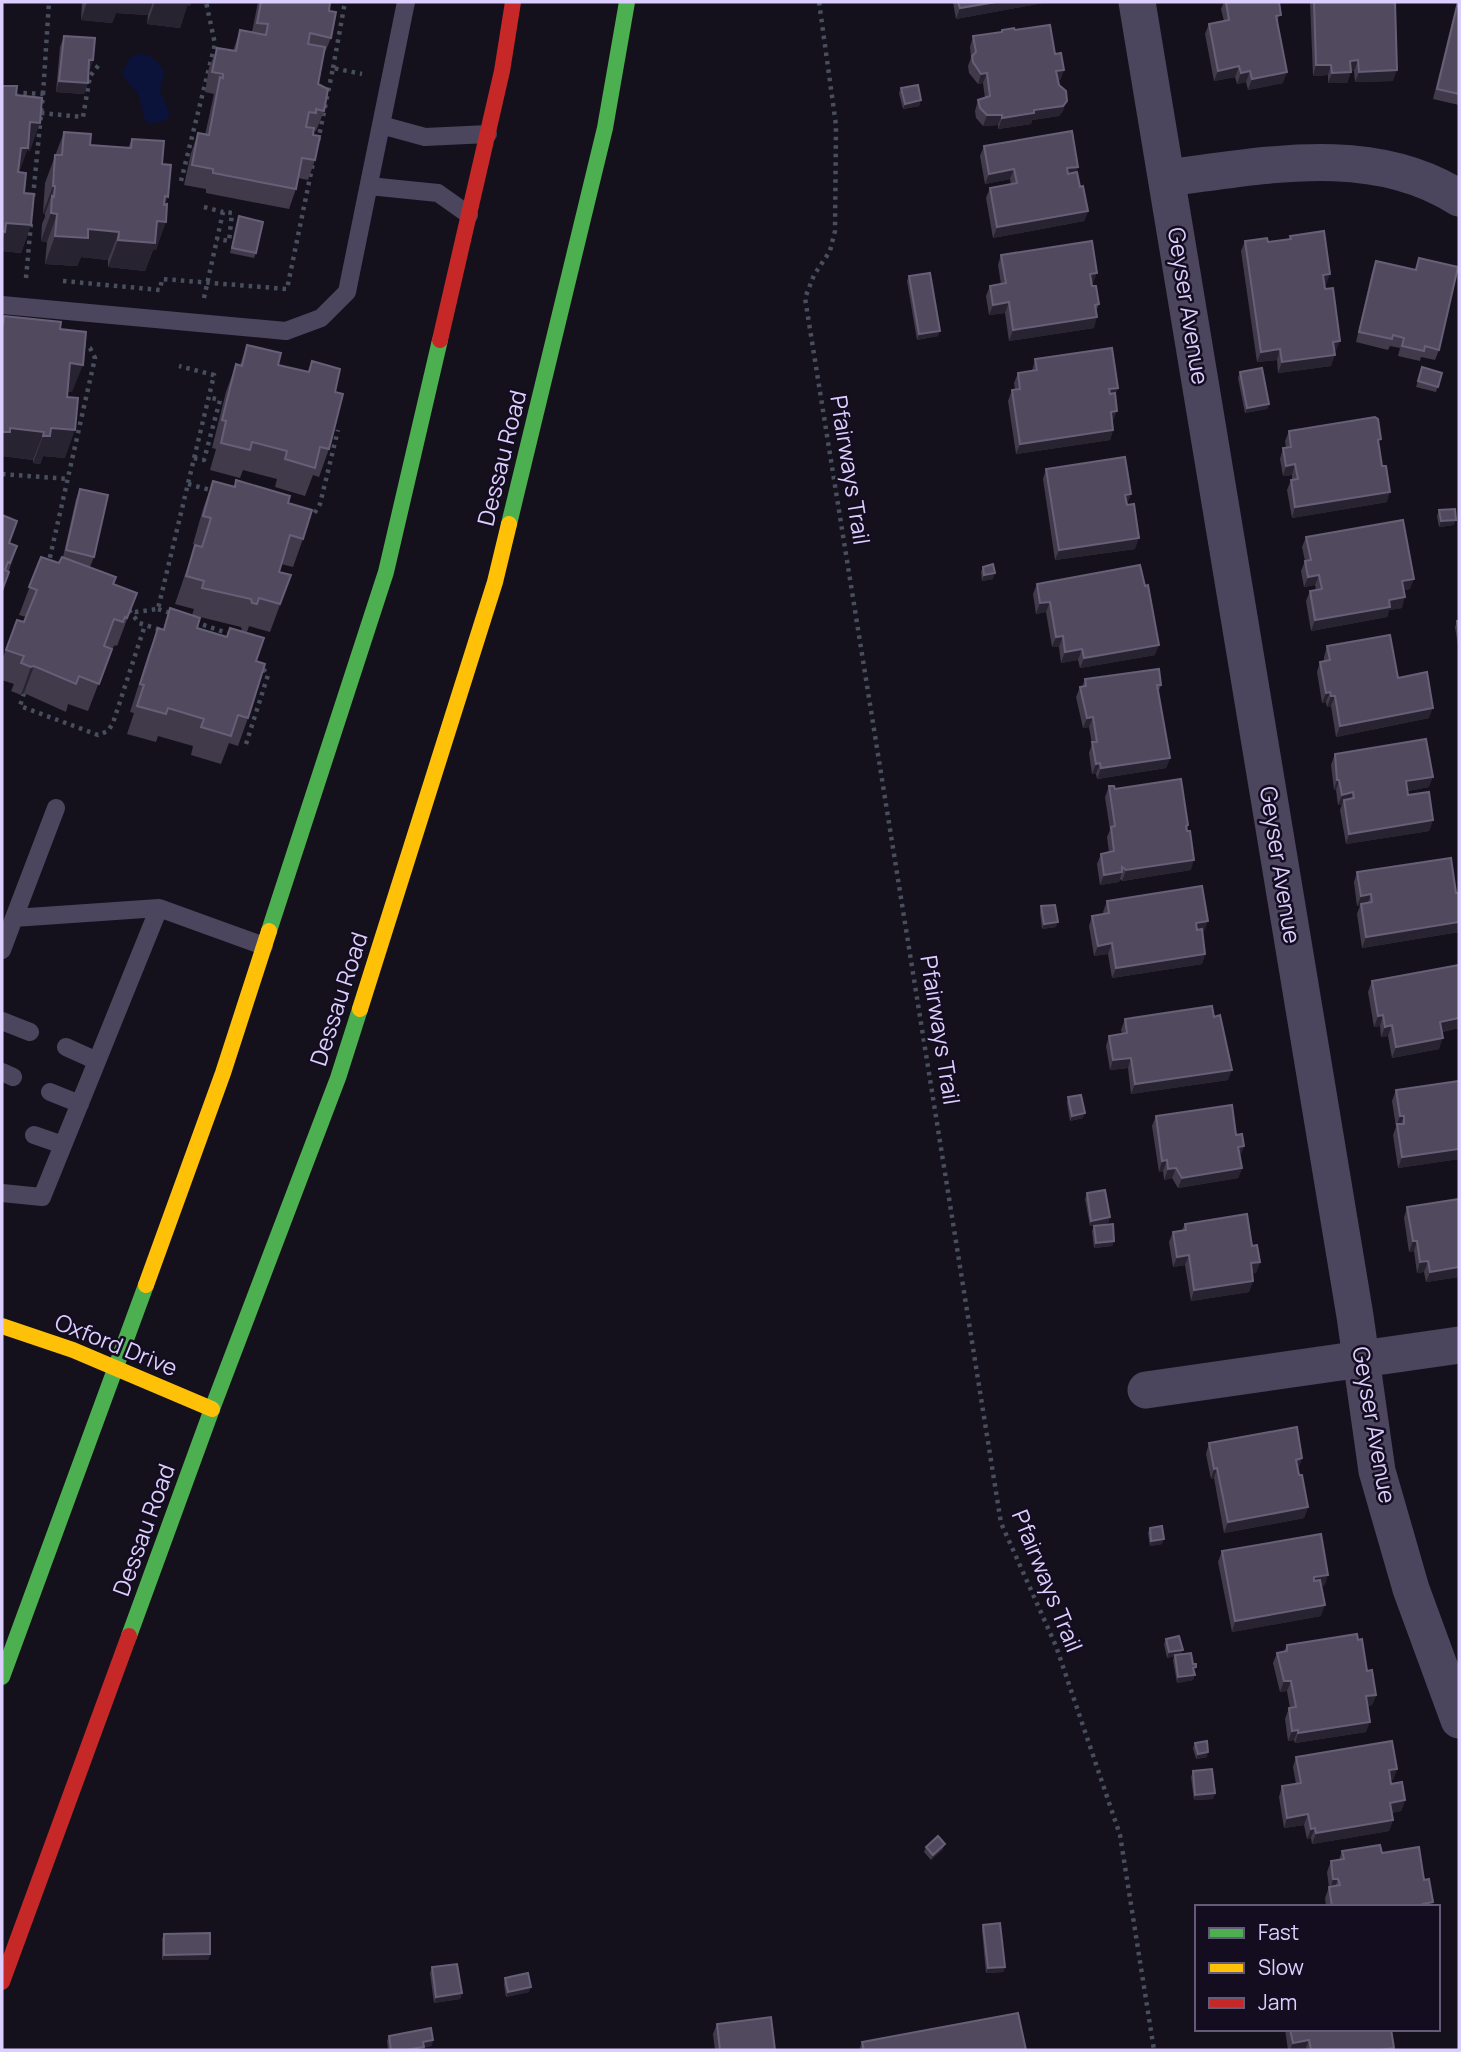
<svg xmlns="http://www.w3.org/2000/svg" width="1461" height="2052" viewBox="0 0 1461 2052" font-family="Manrope,sans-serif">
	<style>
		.water { fill: #0b133a }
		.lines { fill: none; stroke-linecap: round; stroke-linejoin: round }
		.path { stroke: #474e5d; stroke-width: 4.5; stroke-dasharray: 3.5 5; stroke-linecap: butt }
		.lane { stroke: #4b465d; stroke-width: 18 }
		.street { stroke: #4b465d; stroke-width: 37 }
		.fast { stroke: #4caf50; stroke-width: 16 }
		.slow { stroke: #ffc107; stroke-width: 16 }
		.jam { stroke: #c62828; stroke-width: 16 }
		.wall { fill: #413a4b }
		.shaded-wall { fill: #282330 }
		.building { fill: #514a5f; stroke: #675f78; stroke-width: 2 }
		.labels { text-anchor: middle; stroke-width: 5; stroke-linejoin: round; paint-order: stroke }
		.street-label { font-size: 23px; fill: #dccefe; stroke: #140d20 }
	</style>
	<rect width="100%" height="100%" fill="#15111c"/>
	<path class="water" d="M140,54L149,55L161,66L164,73L160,91L170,114L166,120C137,131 146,112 139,97C135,88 127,82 122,73L131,57Z"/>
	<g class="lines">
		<path class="path" d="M819,2L836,125L835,231L830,251L814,275L805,298L1001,1523L1056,1646L1120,1835L1154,2050
			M333,68L345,2
			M43,94L49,2
			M16,97L23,93L43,94L33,197
			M41,113L83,117L90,76L101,62
			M318,141L333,68L362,74
			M181,181L215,44L206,2
			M204,207L223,212
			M26,278L31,223
			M63,281L160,290L162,279L287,289L313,163
			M204,298L223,212L232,213L229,241L217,239
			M194,458L204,460L220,400L208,397
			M2,474L68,479
			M188,484L214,491
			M307,516L314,514L320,504L338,430
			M48,566L95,358L90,348L82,345
			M127,609L135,612L158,609L214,375L179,366
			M158,609L174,614
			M129,610L139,623L161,630
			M195,622L233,635
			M24,693L20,706L98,735L108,731L113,723L145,625
			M246,744L268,675L261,666"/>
		<path class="lane" d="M381,125L425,137L488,134
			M369,186L438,193L469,215
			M2,305L286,331L321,318L347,292L406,2
			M14,918L56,808
			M2,950L14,918L159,908
			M2,1021L30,1032
			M66,1047L97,1061
			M2,1072L13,1077
			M50,1092L80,1104
			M34,1135L63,1145
			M2,1193L42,1197L159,908L264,946"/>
		<path class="street" d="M1137,2L1355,1316L1377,1471L1411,1589L1459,1720
			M1167,178C1263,166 1372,142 1459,198
			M1146,1390L1459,1345"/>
		<path class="fast" d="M509,524L605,128L627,2
			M269,931L386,572L440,340
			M129,1636L212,1409L338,1078L360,1009
			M2,1677L146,1285"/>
		<path class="slow" d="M360,1009L495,582L509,524
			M146,1285L223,1073L269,931
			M2,1326L73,1350L212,1409"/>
		<path class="jam" d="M440,340L502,71L513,2
			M2,1982L129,1636"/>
	</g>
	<path class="wall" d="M82,2H191L190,6H187L180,28L147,24L148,15L116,13L112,23L81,20Z
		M258,2H330L329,11L331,38L323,57L318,84L324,111L316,131L313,130V135L315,160L308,180L298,178L296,189L289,209L206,193V189L184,185L191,153L198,133L205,135L214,94L205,92L209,68L217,48L233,51L240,30L252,32Z
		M953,2H1048L956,19Z
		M1224,2H1279L1278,24L1283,83L1248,90L1246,82L1237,84L1235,77L1214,81L1205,34L1209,24L1224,21L1221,9Z
		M1310,2H1395L1393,81L1355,82L1354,71H1351L1347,83H1328V75L1313,76Z
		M1457,2H1459V105L1433,99Z
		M1002,30H1015L1055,54L1064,70L1060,80H1058L1063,111L1059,116L1032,120L1031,124L998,129V125L983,126L976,118L975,111L978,100L985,98L983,83L978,84L969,73L968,66L971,58L970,47L973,36L1001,32Z
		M64,36L93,60L89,70L88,83L84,94L56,92L60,47Z
		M2,86L16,95L30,151L27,150L19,172L31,225L21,253L2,251Z
		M901,88L921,100L919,106L903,109L899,93Z
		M64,132L90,145L128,148L132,139L162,164L165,205L156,250H153L145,271L108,267V260L81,257L77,266L45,264L47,242L41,241L42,224L45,217V214L43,213L45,183Z
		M984,146L1076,172L1088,211L1084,221L993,238L986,198L990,188L1011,184L1010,179L985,184L980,156Z
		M239,216L256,253L254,258L230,253Z
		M1290,236L1326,285H1324L1336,351H1335L1331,366L1278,373L1277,360L1257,362L1241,251L1245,241L1268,242L1289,239Z
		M1001,255L1093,283H1092V286L1099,304L1096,311L1094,328L1009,341L1005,313L989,315L986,296L990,286L1001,284L998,265Z
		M1419,258L1439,350L1435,360L1421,357L1420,361L1398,356L1400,348L1390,346L1388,350L1356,342L1372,272L1376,261L1415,270Z
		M909,276L938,336L917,340L907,281Z
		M4,316L60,329L72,392H67L65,458L43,456L40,464L33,463V460L2,456V322Z
		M247,345L278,365L308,372L312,361L335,392L329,449L319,477L313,475L305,496L275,487L277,479L243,470L240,478L210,470L216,449L212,448L226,392L236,364L240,365Z
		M1035,359L1115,395L1113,421L1112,422L1113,430L1110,440L1016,454L1008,401L1012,390H1015L1014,383L1018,373L1032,371Z
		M1422,367L1442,373L1436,392L1416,387Z
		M1240,372L1269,404L1267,409L1245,413L1238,378Z
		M1289,431L1378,446L1387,502L1292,518L1287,490L1291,480H1292V475L1283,476L1280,459L1283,448H1286L1285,441Z
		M1046,469L1127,505L1135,549L1055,560L1043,479Z
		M236,480L288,503L303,539L293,567L281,564L279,572L291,575L270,632L249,626L247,632L242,631L241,627L196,616L197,628L256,661L248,718L238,746L229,743L221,764L191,755L193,746L158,736L156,742L127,734L134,713L130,712L148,655L158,628L163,629L170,608L192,615L194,609L175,604L195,545L200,547V546L193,544L203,509L213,481L234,487Z
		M80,489L94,557L90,567L113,584L137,593L117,646L115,645L112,649L88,711L68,704L66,712L24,693L21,695L11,691L14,684L2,680V660L17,620L24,622L26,617L19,615L41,557L59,563L63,557L76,499Z
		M1439,510L1454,525L1439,527L1437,516Z
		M1306,537L1410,589L1404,590L1402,608L1389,610L1387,617L1311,631L1306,601L1310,591L1316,590L1315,585L1304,587L1301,571L1305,561L1302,547Z
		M9,543L17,546L2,592Z
		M983,567L993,579L982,581L981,572Z
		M1037,584L1155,655L1080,668L1078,660L1061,663L1059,647H1052L1046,612L1036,614L1033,594Z
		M1457,621H1459V652L1455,627Z
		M1327,646L1398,678L1429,718L1336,737L1331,706L1327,707L1326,702L1322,703L1317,672L1320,662L1324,661V657Z
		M1085,679L1161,685L1158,693L1170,758L1166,768L1097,779L1096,774H1092L1089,753L1092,744L1089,727L1083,728L1076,697L1080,687H1082Z
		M1335,754L1429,787L1408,791V795L1433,820L1429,831L1346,844L1340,810L1342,804L1338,805L1336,790H1334L1331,765Z
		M1109,786L1188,825L1187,831L1191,870L1122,881L1120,879L1119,882L1100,885L1097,864L1101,854L1109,852L1107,837L1110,830L1105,797Z
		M1357,872L1456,893H1459V932L1362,948L1357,914L1360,906H1357L1354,882Z
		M1107,901L1204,932H1202L1205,954L1202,964L1112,978L1108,954L1094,956L1089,926L1092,916L1104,914L1103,912Z
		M1041,906L1056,927L1042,929L1040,912Z
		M1372,981L1459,1028L1442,1032L1439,1049L1392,1058L1388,1036L1381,1037L1380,1026L1374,1027L1368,992Z
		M1125,1019L1228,1080L1131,1094L1128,1068L1110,1070L1106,1046L1109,1036L1122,1034L1121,1030Z
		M1459,1081V1159L1398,1168L1393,1135L1396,1127L1392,1101L1396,1090Z
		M1068,1097L1083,1118L1070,1121L1067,1103Z
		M1156,1116L1236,1135L1244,1146L1240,1156L1242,1168L1238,1178L1178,1188L1172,1178L1164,1180L1163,1171L1159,1172L1152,1126Z
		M1087,1193L1110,1217L1108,1223L1090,1226L1085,1199Z
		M1459,1199V1277L1426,1282L1424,1272L1417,1273L1414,1251L1409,1252L1404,1218L1407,1207Z
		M1185,1224L1252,1246L1260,1262L1256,1273H1252L1253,1281L1249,1292L1191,1301L1185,1265L1173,1267L1169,1242L1173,1232L1182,1230Z
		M1094,1226L1114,1241L1112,1246L1094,1248L1092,1231Z
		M1209,1443L1302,1458L1298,1469L1308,1507L1304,1518L1224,1533L1214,1478L1211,1479L1206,1454Z
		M1150,1528L1162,1544L1150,1546L1148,1533Z
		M1222,1551L1325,1585L1321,1586V1616L1232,1632L1218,1562Z
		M1166,1639L1181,1654L1194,1673L1193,1680L1177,1683L1173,1660L1174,1656L1167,1658L1164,1644Z
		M1358,1640L1367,1671L1376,1695L1372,1705L1368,1706L1366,1732L1295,1743L1294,1740L1288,1741L1285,1719L1289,1708H1290L1287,1691L1280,1692L1273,1663L1277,1653L1284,1651L1287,1645Z
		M1195,1743L1207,1757L1196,1759L1193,1748Z
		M1296,1757L1397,1769L1393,1780H1391V1784L1405,1800L1401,1811L1391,1813L1393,1820L1389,1831L1312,1844L1311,1838L1307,1839L1304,1825L1284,1828L1279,1797L1282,1786L1296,1784L1293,1767Z
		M1193,1771L1215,1793L1213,1799L1194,1800L1191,1777Z
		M926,1847L943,1849L931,1860L924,1852Z
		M1342,1851L1382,1853L1424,1880L1433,1902L1431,1907H1326L1325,1898L1329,1887L1327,1872L1331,1861L1339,1860Z
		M983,1925L1005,1967L1003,1972L986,1973L982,1930Z
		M164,1934L210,1954L208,1960H162V1939Z
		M432,1967L462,1993L460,1999L434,2003L430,1973Z
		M505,1978L529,1992L506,1997L504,1984Z
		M717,2024L775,2050H715L713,2034Z
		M1285,2029H1393L1391,2030L1394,2048L1393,2050H1288Z
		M389,2036L432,2046L424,2047L423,2050H388L387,2041Z
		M862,2042L1026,2050H859Z"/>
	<path class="shaded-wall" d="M87,2H153L148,15L116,13L112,23L81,20Z
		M155,2H191L190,6H187L180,28L147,24Z
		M996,2H1048L956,19L960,8Z
		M89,60H93L90,70H86Z
		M1358,60L1354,71H1346L1350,61Z
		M1316,65H1331L1328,75L1313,76Z
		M1239,66L1235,77L1214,81L1218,71Z
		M1064,70L1060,80L1053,81L1056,71Z
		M1397,70L1393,81L1355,82L1359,72Z
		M1250,71L1246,82L1237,84L1241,73Z
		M1287,72L1283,83L1248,90L1252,79Z
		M1351,72L1347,83H1328L1332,73Z
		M987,73L983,83L978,84L981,74Z
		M59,81L88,83L84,94L56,92Z
		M921,100L919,106L903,109L905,104Z
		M1067,101L1063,111L1059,116L1032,120L1031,124L998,129L1002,118Z
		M987,115H1002L998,125L983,126Z
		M30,122L40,123L30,151L27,150L18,176L11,175Z
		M1078,167L1074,177L1063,179L1067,168Z
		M1014,169L1010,179L985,184L989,174Z
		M53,186H55L45,214L43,213Z
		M165,196L168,197L159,221L166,222L156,250H153L145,271L108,267L118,240Z
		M1088,211L1084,221L993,238L997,227Z
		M51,213L57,214L47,242L41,241Z
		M6,223L31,225L21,253L2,251V241L5,232Z
		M88,229L119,232L108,260L81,257L77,266L45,264L55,236Z
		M1097,273L1093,283L1087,284L1090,274Z
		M1330,274L1326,285L1319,286L1323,275Z
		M1009,302L1005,313L989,315L993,305Z
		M1097,317L1094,328L1009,341L1013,330Z
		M940,331L938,336L917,340L919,334Z
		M1340,341L1336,351L1330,352L1333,342Z
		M1280,349L1277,360L1257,362L1261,352Z
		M1335,355L1331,366L1278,373L1282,362Z
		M70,363L83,365L72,392L60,391Z
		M1118,388L1114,398L1106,400L1109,389Z
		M1269,404L1267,409L1245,413L1247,408Z
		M1117,411L1113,421L1107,423L1111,412Z
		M10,428L44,432L33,460L2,456V432Z
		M51,428L75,430L65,458L43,456L40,464L33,463L43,436Z
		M1113,430L1110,440L1016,454L1020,444Z
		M1295,464L1292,475L1283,476L1286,466Z
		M1390,492L1387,502L1292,518L1295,507Z
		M1131,494L1127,505L1121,506L1125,495Z
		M1456,520L1454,525L1439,527L1441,521Z
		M1139,538L1135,549L1055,560L1059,550Z
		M995,573L993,579L982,581L984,575Z
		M1319,575L1315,585L1304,587L1308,577Z
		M1414,579L1410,589L1398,591L1402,581Z
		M1405,597L1402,608L1389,610L1387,617L1311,631L1315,620L1389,600Z
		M1050,602L1046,612L1036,614L1040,603Z
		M1063,636L1059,647H1052L1056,637Z
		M1159,645L1155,655L1080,668L1084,658Z
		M1082,649L1078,660L1061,663L1065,652Z
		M34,666L24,693L21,695L31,667Z
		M1330,692L1326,702L1322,703L1326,693Z
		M1331,696H1335L1331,706L1327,707Z
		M1433,708L1429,718L1336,737L1340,726Z
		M1093,717L1089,727L1083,728L1087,718Z
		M1170,758L1166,768L1097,779L1101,768Z
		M1100,763L1096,774H1092L1096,764Z
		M1433,777L1429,787L1402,792L1406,781Z
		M1337,780H1339L1336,790H1334Z
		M1353,792L1350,803L1344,800L1342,804L1338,805L1342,795Z
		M1433,820L1429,831L1346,844L1349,834Z
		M1194,860L1191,870L1122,881L1126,870Z
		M1122,872L1119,882L1100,885L1104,875Z
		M1371,894L1367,905L1357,906L1361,896Z
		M1208,921L1204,932L1192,934L1196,923Z
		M1058,922L1056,927L1042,929L1044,924Z
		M1459,922V932L1362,948L1366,937Z
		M1112,943L1108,954L1094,956L1098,946Z
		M1205,954L1202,964L1112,978L1116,968Z
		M1383,1015L1380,1026L1374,1027L1378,1016Z
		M1459,1018V1028L1436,1033L1440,1022Z
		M1392,1025L1388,1036L1381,1037L1385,1027Z
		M1443,1038L1439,1049L1392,1058L1396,1047Z
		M1131,1058L1128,1068L1110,1070L1113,1060Z
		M1232,1070L1228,1080L1131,1094L1135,1084Z
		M1085,1113L1083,1118L1070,1121L1072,1116Z
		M1400,1116H1404L1400,1126L1397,1124L1396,1127Z
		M1244,1146L1240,1156L1238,1147Z
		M1459,1149V1159L1398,1168L1402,1157Z
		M1167,1160L1163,1171L1159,1172L1162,1161Z
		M1176,1168L1172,1178L1164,1180L1168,1169Z
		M1242,1168L1238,1178L1178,1188L1182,1178Z
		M1110,1217L1108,1223L1090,1226L1091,1221Z
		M1114,1241L1112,1246L1094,1248L1096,1243Z
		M1413,1241H1417L1414,1251L1409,1252Z
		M1189,1255L1185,1265L1173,1267L1177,1257Z
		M1428,1261L1424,1272L1417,1273L1420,1262Z
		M1260,1262L1256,1273L1247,1274L1251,1263Z
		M1459,1267V1277L1426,1282L1430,1272Z
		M1253,1281L1249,1292L1191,1301L1194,1290Z
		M1302,1458L1298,1469L1292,1470L1296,1460Z
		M1217,1468L1214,1478L1211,1479L1214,1469Z
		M1308,1507L1304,1518L1224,1533L1228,1522Z
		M1164,1539L1162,1544L1150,1546L1151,1541Z
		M1328,1575L1325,1585L1310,1588L1314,1577Z
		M1325,1605L1321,1616L1232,1632L1235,1621Z
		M1183,1650L1181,1655L1167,1658L1169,1652Z
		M1195,1675L1193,1680L1177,1683L1178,1677Z
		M1284,1681H1291L1287,1691L1280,1692Z
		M1376,1695L1372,1705L1362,1707L1366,1696Z
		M1370,1722L1366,1732L1295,1743L1298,1733Z
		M1298,1730L1294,1740L1288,1741L1292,1731Z
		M1208,1752L1207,1757L1196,1759L1198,1754Z
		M1397,1769L1393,1780L1385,1781L1389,1770Z
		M1215,1793L1213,1799L1194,1800L1195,1795Z
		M1405,1800L1401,1811L1386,1814L1390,1803Z
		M1308,1814L1304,1825L1284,1828L1287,1818Z
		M1393,1820L1389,1831L1312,1844L1316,1833Z
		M1315,1828L1311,1838L1307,1839L1311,1829Z
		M945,1844L943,1849L931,1860L933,1855Z
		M1333,1879H1338L1334,1889L1330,1890Z
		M1433,1902L1431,1907H1422L1423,1904Z
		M210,1954L208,1960H162L164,1955Z
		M1005,1967L1003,1972L986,1973L988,1968Z
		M531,1987L529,1992L506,1997L508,1992Z
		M462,1993L460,1999L434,2003L436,1997Z
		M433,2040L432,2046L421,2047L423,2042Z
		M1309,2040L1305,2050H1290L1293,2043Z
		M424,2047L423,2050H405Z"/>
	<path class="building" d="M261,2H330L329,11L336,12L331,38L310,33L308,44L325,47L318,84L328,89L324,111L316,109V113L309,112L306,127L314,128L313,135L320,136L315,160L302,158L296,189L213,173V169L192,165L198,133L209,135L220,77L223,78V74L212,72L217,48L236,51L240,30L266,35L268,24L257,23Z
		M958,2H996L960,8Z
		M1226,2H1279L1281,15L1276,16L1287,72L1252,79L1250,71L1241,73L1239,66L1218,71L1209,24L1229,20Z
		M1314,2H1395L1397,70L1359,72L1358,60L1350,61L1351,72L1332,73L1331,65H1316Z
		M1458,2H1459V94L1437,89Z
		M1050,25L1055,54L1061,53L1064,70L1056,71L1059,85L1066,91L1067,101L1063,106L1034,110V113L1002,118V115H987L980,108L978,100L990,96L987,73L981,74L973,62L972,56L976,52L973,36L1002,32V30L1014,28L1015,30Z
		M64,36L95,38L93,60H89L88,83L59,81Z
		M918,85L921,100L905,104L901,88Z
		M2,86H17L16,95L42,98L40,123L30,122L28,148H21L18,172L26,173L24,193L34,194L31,225L6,223L5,232L2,231Z
		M1072,131L1078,167L1067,168L1068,174L1077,172L1080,187L1083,186L1088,211L997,227L990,188L1017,183L1014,169L989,174L984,146Z
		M64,132L91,134L90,145L131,148L132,139L164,141L162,164L171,165L168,197L165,196L164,205L167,204L166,222L157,221L155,243L118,240L119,232L88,229V238L55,236L57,214L51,213L52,196L54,197L55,186H53L55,155H62Z
		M239,216L263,222L256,253L232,248Z
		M1324,231L1330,274L1323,275L1325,289L1333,288L1340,341L1333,342L1335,355L1282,362L1280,349L1261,352L1245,241L1267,238L1268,242L1291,239L1290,236Z
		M1092,241L1097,273L1090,274L1092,286H1096L1099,304L1095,305L1097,317L1013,330L1009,302L993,305L990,286L1006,283L1001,255Z
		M1419,258L1458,267L1439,350L1425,346L1424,351L1402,346L1404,338L1393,335L1392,339L1359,332L1376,261L1416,270Z
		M930,273L940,331L919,334L909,276Z
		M4,316L61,322L60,329L86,332L83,365L70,363L67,397L78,398L75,430L51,428L50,436H43L44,432L10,428V432H2V325H3Z
		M247,345L281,353L278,365L309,372L312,361L340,369L335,392L343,394L329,449L320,447L315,468L285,459L287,451L252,442L250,450L221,443L226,421L222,420L236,364L242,366Z
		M1112,348L1118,388L1109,389L1110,394L1115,393L1117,411L1111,412L1113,430L1020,444L1012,390L1020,389L1018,373L1037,370L1035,359Z
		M1422,367L1442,373L1438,387L1418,381Z
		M1262,368L1269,404L1247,408L1240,372Z
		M1375,417L1378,419L1381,439L1378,440L1382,466H1386L1390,492L1295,507L1291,480L1298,479L1295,464L1286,466L1283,448L1291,447L1289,431Z
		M1125,457L1131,494L1125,495L1127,505L1134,504L1139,538L1059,550L1046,469Z
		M236,480L290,496L288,503L312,510L303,539L290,535L279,572L291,575L280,604L259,598L257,604L252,603L251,599L202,588L204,581L186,576L195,545L202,547L211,518L203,516L213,481L235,487Z
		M80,489L108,495L94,557L66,550Z
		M1455,509L1456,520L1441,521L1439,510Z
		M2,515L17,521L9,543L17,546L10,563L8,562L5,570L9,572L2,591Z
		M1403,520L1414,579L1402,581L1405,597L1389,600L1390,607L1315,620L1310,591L1322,589L1319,575L1308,577L1305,561L1311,560L1306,537Z
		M41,557L59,563L62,557L116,577L113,584L137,593L127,618L125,617L123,622L114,619L104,646L112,649L99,684L79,676L76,684L34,666L31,667L21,663L24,656L6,650L17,620L24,622L37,590L29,587Z
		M993,564L995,573L984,575L983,567Z
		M1140,565L1145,586L1148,585L1159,645L1084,658L1082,649L1065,652L1063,636L1056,637L1050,602L1040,603L1037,584Z
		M170,608L200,618L197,628L227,637L230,628L264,638L256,661L265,664L248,718L238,715L231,736L201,727L204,719L168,708L166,714L137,706L144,685L140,684L158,628L164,630Z
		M1457,621H1459V636Z
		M1390,635L1398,678L1427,672L1433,708L1340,726L1335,696H1331L1330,692L1326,693L1320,662L1330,660L1327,646Z
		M1159,669L1161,685H1157L1170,758L1101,768L1100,763L1096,764L1092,742H1097L1093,717L1087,718L1080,687L1086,686L1085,679Z
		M1426,739L1433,777L1406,781L1408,795L1429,792L1433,820L1349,834L1344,800L1354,798L1353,792L1342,795L1339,780H1337L1335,754Z
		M1181,779L1188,825L1186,826L1187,831H1190L1194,860L1126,870L1122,867V872L1104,875L1101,854L1114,851L1111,827L1115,826L1109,786H1114L1115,789Z
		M1451,858L1456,893H1459V922L1366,937L1361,904L1372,902L1371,894L1361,896L1357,872Z
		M1202,886L1208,921L1196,923L1197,930L1202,929L1205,954L1116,968L1112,943L1098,946L1092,916L1109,913L1107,901Z
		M1055,905L1058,922L1044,924L1041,906Z
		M1459,965V1018L1440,1022L1443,1038L1396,1047L1392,1025L1385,1027L1383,1015L1378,1016L1372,981Z
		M1212,1006L1214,1017L1220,1015L1232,1070L1135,1084L1131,1058L1113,1060L1109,1036L1127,1033L1125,1019Z
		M1459,1081V1149L1402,1157L1397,1124H1404V1116H1400L1396,1090Z
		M1081,1095L1085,1113L1072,1116L1068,1097Z
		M1232,1105L1236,1135L1242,1134L1244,1146L1238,1147L1242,1168L1182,1178L1176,1168L1168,1169L1167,1160L1162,1161L1156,1116Z
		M1105,1190L1110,1217L1091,1221L1087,1193Z
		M1459,1199V1267L1430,1272L1428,1261L1420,1262L1417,1241H1413L1407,1207Z
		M1247,1214L1252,1246L1257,1245L1260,1262L1251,1263L1253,1281L1194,1290L1189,1255L1177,1257L1173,1232L1186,1230L1185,1224Z
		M1113,1224L1114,1241L1096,1243L1094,1226Z
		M1297,1427L1302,1458L1296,1460L1299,1475H1302L1308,1507L1228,1522L1217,1468L1214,1469L1209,1443Z
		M1162,1526L1164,1539L1151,1541L1150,1528Z
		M1321,1534L1328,1575L1314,1577V1581L1320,1580L1325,1605L1235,1621L1222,1551Z
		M1357,1634L1358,1640L1362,1639L1367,1671L1372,1670L1376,1695L1366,1696L1370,1722L1298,1733V1730L1292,1731L1289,1708L1296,1707L1291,1681H1284L1277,1653L1287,1651V1645Z
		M1179,1636L1183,1650L1169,1652L1166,1639Z
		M1191,1653L1193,1664H1196V1667L1193,1668L1195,1675L1178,1677L1175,1655Z
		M1207,1741L1208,1752L1198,1754L1195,1743Z
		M1392,1741L1397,1769L1389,1770L1391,1784L1402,1782L1405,1800L1390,1803L1393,1820L1316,1833L1315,1828L1311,1829L1308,1814L1287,1818L1282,1786L1301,1783L1296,1757Z
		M1212,1769L1215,1793L1195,1795L1193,1771Z
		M938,1836L945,1844L933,1855L926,1847Z
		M1380,1845L1382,1853L1419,1847L1424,1880L1429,1879L1433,1902L1423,1904L1424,1907H1332L1329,1887L1340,1885L1338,1879H1333L1331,1861L1344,1859L1342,1851Z
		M1000,1923L1005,1967L988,1968L983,1925Z
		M210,1933V1954L164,1955V1934Z
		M457,1964L462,1993L436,1997L432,1967Z
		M528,1973L531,1987L508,1992L505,1978Z
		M1018,2013L1026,2050H864L862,2042Z
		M771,2017L775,2050H720L717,2024Z
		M431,2028L433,2040L423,2042L424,2047L405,2050H391L389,2036Z
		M1290,2029H1391L1394,2048L1380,2050H1311L1309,2040L1293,2043Z"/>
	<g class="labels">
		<g class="street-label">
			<text transform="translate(1188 306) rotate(81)" y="8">Geyser Avenue</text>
			<text transform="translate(502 458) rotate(-76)" y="8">Dessau Road</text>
			<text transform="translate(850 470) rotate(81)" y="8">Pfairways Trail</text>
			<text transform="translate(1280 865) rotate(81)" y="8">Geyser Avenue</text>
			<text transform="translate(339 999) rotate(-72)" y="8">Dessau Road</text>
			<text transform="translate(940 1030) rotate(81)" y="8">Pfairways Trail</text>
			<text transform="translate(116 1345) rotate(22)" y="8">Oxford Drive</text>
			<text transform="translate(1374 1425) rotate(80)" y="8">Geyser Avenue</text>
			<text transform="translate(144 1530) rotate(-70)" y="8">Dessau Road</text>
			<text transform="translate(1047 1581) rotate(68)" y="8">Pfairways Trail</text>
		</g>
	</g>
	<rect width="1461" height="2052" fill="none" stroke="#dccefe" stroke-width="7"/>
	<rect x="1195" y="1905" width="245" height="126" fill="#140d20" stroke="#645a79" stroke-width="2"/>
	<rect x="1209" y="1928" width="35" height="10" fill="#4caf50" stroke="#645a79" stroke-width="2"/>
	<text x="1258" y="1940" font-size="21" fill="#dccefe">Fast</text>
	<rect x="1209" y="1963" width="35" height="10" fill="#ffc107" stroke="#645a79" stroke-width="2"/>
	<text x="1258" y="1975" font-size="21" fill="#dccefe">Slow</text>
	<rect x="1209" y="1998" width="35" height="10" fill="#c62828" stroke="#645a79" stroke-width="2"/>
	<text x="1258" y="2010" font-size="21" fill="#dccefe">Jam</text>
</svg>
